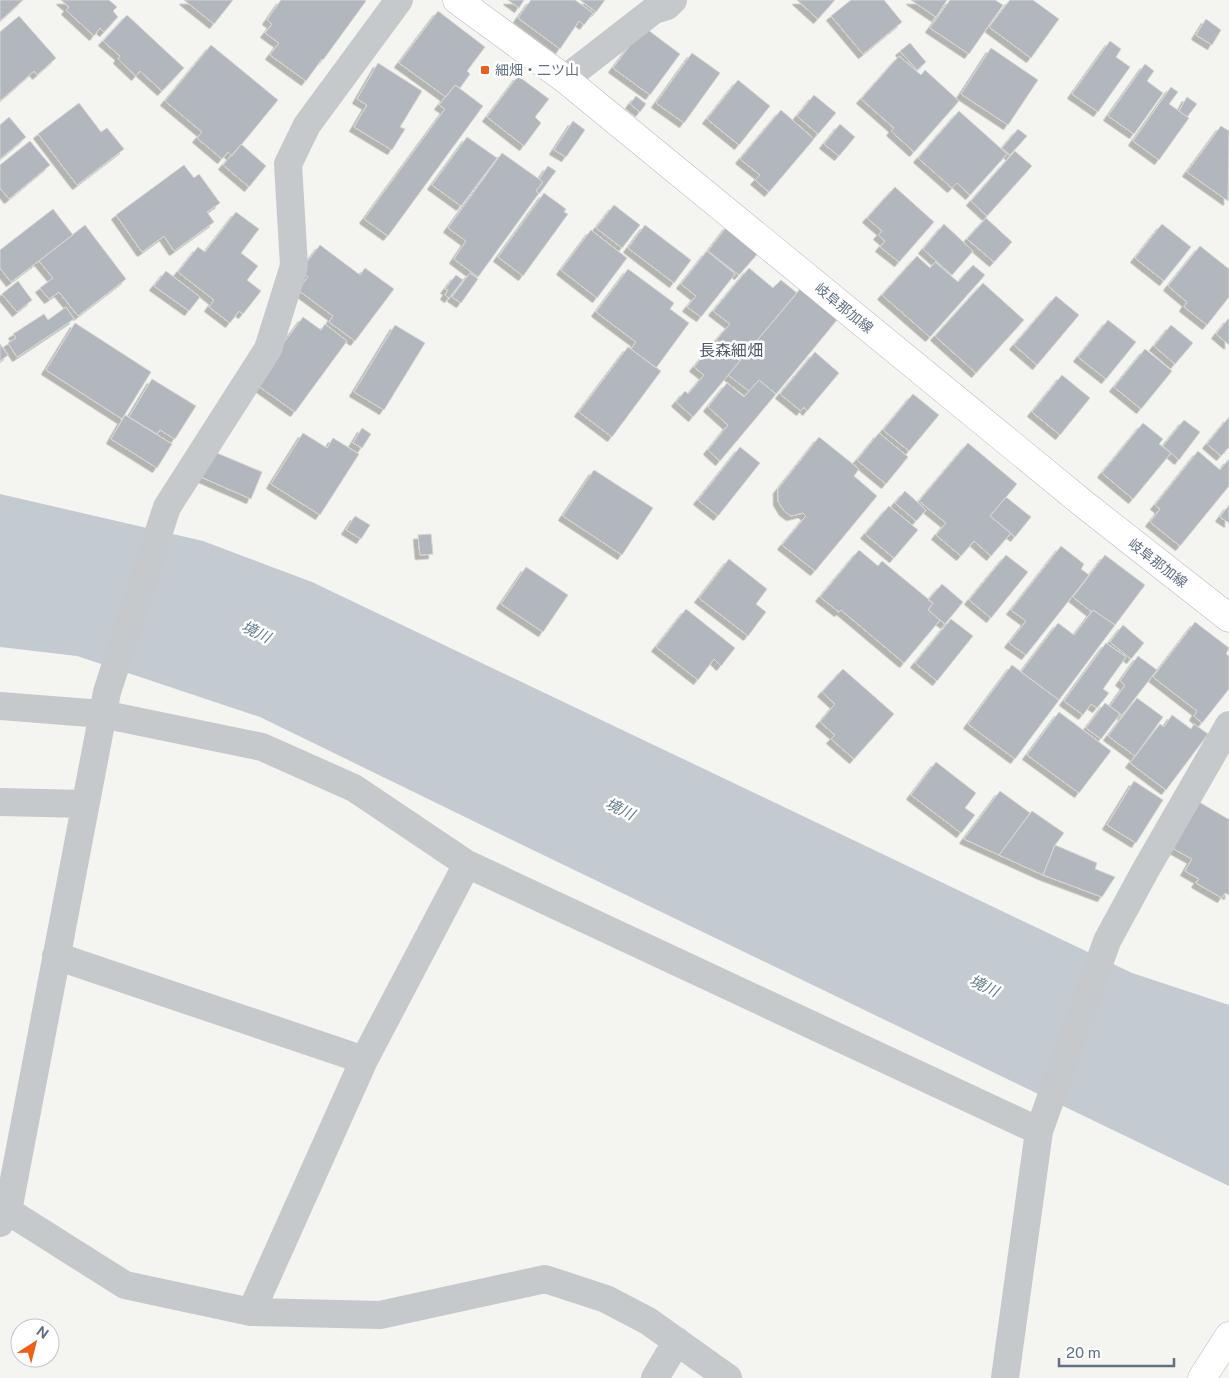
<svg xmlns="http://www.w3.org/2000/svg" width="1229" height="1378" viewBox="0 0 1229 1378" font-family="'Public Sans','Noto Sans JP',sans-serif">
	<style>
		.water { fill: #c3cbd1 }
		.building { fill: #b1b7bc; stroke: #d5d5d3; filter: url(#shadow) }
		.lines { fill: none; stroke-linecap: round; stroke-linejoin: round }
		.secondary-casing { stroke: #b8bbc0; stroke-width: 29 }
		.trunk-casing { stroke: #b8babd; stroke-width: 29 }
		.minor { stroke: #c6c9cc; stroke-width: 28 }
		.secondary { stroke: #fff; stroke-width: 28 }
		.trunk { stroke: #fff; stroke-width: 28 }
		.poi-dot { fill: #ef5e15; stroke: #fff; stroke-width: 2 }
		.labels { text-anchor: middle; stroke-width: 5; stroke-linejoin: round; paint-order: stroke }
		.poi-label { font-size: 14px; fill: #617083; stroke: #fff; text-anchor: start }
		.street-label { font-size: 14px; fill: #617083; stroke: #fff }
		.water-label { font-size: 15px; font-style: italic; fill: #617a88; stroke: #fff }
		.quarter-label { font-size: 16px; fill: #4f5a68; stroke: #fff }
	</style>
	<defs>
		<filter id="shadow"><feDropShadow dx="-4.5" dy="4.5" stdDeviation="0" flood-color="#0004"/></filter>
	</defs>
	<rect width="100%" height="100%" fill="#f4f4f0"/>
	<path class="water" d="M0,494L203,541L312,582L1132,973L1229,1005V1186L506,837L260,717L77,656L0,647Z"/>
	<path class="building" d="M0,0H23L0,21Z
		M61,0H109L117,7L113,11L118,17L104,32L100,28L94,36L66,10L69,7Z
		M184,0H233L214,24Z
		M281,0H364L366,1L323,60L322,59L306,81L270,55L279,43L265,33L272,24L267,20Z
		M508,0H524L519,8Z
		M531,0H575L593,13L584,25L579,21L560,49L518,18Z
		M580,0H605L596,12Z
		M797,0H835L818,19Z
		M851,0H884L902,22L863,54L831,16Z
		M911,0H947L936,17Z
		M950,0H995L1003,5L969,54L930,28Z
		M1010,0H1033L1059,19L1031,58L989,27Z
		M438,11L485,47L467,71L470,74L460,88L455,85L446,97L399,63Z
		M127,15L184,68L162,91L140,71L136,76L118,59L120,56L103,41Z
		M19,16L56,58L37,75L34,71L0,101V32Z
		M1206,19L1221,30L1212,45L1196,35Z
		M644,27L680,54L650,95L613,68Z
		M1110,41L1121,49L1116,57L1130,67L1098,112L1072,94Z
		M910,43L926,62L917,70L900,51Z
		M211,45L278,100L232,156L228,152L222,159L197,138L202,132L165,101Z
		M991,48L1038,80L1008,125L961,94Z
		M692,53L720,73L684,123L656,103Z
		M899,56L921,75L925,70L959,101L914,152L891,131L894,128L861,99Z
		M378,63L422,91L400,127L405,129L392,150L354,127L367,105L357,99Z
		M1145,64L1154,71L1147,81L1163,93L1134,134L1108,116Z
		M518,76L549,99L535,117L541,123L524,146L487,117Z
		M738,80L770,106L739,145L707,119Z
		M455,85L483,106L388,236L364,219L445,109L439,105Z
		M1171,87L1178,92L1169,104L1189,118L1159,160L1133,141Z
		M814,95L836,113L818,134L797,116Z
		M636,96L646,104L640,112L630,104Z
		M1187,97L1197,104L1187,117L1179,111Z
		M79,103L101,132L107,128L124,149L77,185L38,134Z
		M781,110L814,139L769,192L755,180L760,175L740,159Z
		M959,111L1007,154L970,195L957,183L952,188L918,158Z
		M9,117L26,137L0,159V125Z
		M573,121L585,130L566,157L554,150Z
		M840,124L855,137L839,156L824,144Z
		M1221,126L1229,131L1228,201L1187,172Z
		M1018,129L1027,136L1010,155L1002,148Z
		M467,137L497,158L461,206L432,185Z
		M30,141L50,165L9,199L0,188V165Z
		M241,144L266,166L249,187L223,165Z
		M1015,151L1032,166L987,216L971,201Z
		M502,153L543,182L536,191L539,193L478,277L454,259L466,241L448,228Z
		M184,165L194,178L199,174L220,203L207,212L214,222L174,251L164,236L142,252L116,215Z
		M548,166L556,171L539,194L536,191L543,182L539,179Z
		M895,187L934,222L899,262L880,247L885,241L878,235L882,231L867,218Z
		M544,193L566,209L564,212L568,214L523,276L498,257Z
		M614,205L640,225L622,248L596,228Z
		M53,209L73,235L11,282L0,268V250Z
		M236,212L259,229L241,253L258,266L247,280L261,291L243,314L239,311L230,323L209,307L214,300L178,272L198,247L205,252Z
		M986,218L1012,242L994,262L967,239Z
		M944,224L973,251L952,275L923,249Z
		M1162,224L1191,247L1164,281L1135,258Z
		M85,225L126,279L78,316L59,292L49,299L40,288L53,278L39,261Z
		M645,225L691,260L674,283L628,248Z
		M728,225L760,251L739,275L708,251Z
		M591,230L627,258L597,298L561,270Z
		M320,245L360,275L365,268L394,289L355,341L329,322L333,316L298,290L308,277L300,271Z
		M1200,246L1229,269V297L1207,325L1184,307L1187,302L1168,286Z
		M707,251L735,274L701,317L687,307L696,296L681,284Z
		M917,256L930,268L935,262L958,282L973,265L985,275L930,337L882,295Z
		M749,268L773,288L781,280L797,293L740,361L716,340L730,324L713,311Z
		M628,269L674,303L670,309L689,323L656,368L631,349L636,342L596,312Z
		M166,271L200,297L189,311L154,286Z
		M470,273L478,279L461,303L452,297Z
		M456,275L463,280L449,298L445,295L448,290L445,289Z
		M18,281L32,300L17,312L2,294Z
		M983,283L1024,320L976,373L935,336Z
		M800,289L837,320L776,394L759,380L749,391L728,375Z
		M1056,296L1079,315L1037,365L1014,345Z
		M66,307L74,319L17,357L8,343L16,338L13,334L44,314L48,320Z
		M303,317L321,330L325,324L347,341L295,412L254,383Z
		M1229,318V345L1216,334Z
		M1108,320L1136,342L1106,379L1078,357Z
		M75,323L151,372L122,419L46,370Z
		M395,325L425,343L384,410L354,392Z
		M1171,325L1193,343L1175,364L1154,346Z
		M716,340L740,361L693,417L676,402L685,391L688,394L704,375L694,367Z
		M0,344L8,355L0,361Z
		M628,347L661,371L612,437L579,412Z
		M1145,349L1172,371L1141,409L1114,387Z
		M815,352L839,373L807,411L804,407L801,411L780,394Z
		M1062,375L1090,398L1060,435L1032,412Z
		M152,379L196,406L175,439L160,430L157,434L129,417Z
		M759,380L776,394L720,461L708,450L728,425L708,407L727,383L744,397Z
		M913,394L939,415L909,451L883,430Z
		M125,415L172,444L157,468L111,439Z
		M1229,417V449L1228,448L1221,456L1207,444Z
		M1184,420L1200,432L1179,460L1163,446Z
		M1143,423L1163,439L1159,444L1171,453L1133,499L1102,473Z
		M362,428L371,434L362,448L353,443Z
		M303,433L327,448L333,438L359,454L320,515L271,484Z
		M879,433L908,457L886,484L857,460Z
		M819,437L859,469L854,476L877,496L815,571L782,545L806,516L803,513L791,516L784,511L778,501V489Z
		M968,443L1017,484L990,516L1011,533L991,556L974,541L961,556L936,535L946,523L919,501Z
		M740,447L760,463L718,516L698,500Z
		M212,451L262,472L251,499L201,477Z
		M1198,451L1220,470L1229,459V486L1180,546L1150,522L1160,509L1155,505Z
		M594,470L653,508L622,555L563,516Z
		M905,491L926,510L916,521L895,503Z
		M1006,497L1031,517L1015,537L990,516Z
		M1229,505V523L1220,517Z
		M889,506L918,530L894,558L865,534Z
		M355,516L370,525L361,539L346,530Z
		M431,534L433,554L420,555L418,535Z
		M1061,546L1084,564L1081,569L1089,575L1026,655L1009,643L1026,621L1011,610Z
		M859,550L878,566L882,561L933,603L928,610L940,620L904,663L841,610L839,612L820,597Z
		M1006,555L1028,572L991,618L969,600Z
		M1105,555L1145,585L1115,625L1093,610L1092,612L1073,597Z
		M729,559L767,589L756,604L766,612L748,636L699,598Z
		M526,567L568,595L543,632L501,604Z
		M942,584L963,602L945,624L928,610L933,603L928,600Z
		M686,609L735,648L721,666L714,659L698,680L656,647Z
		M1093,610L1115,625L1059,700L1021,672L1058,623L1074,635Z
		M951,619L973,636L937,681L915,663Z
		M1195,622L1229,648L1226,654L1229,656V689L1202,723L1194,716L1197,711L1153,677Z
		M1123,625L1144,643L1131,659L1110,642Z
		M1106,643L1126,657L1103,689L1109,693L1097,708L1091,704L1083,715L1064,701Z
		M1138,656L1157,670L1122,715L1110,706L1125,685L1120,681Z
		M1012,665L1059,700L1015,759L968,724Z
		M843,669L894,714L854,759L831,739L835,735L820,722L835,704L822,692Z
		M1137,698L1163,717L1135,756L1108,736Z
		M1105,703L1120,714L1101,739L1086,728Z
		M1059,712L1111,751L1079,793L1027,755Z
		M1172,715L1191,729L1194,724L1208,734L1166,790L1130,763L1160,724L1164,727Z
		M936,762L976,793L965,808L975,815L961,833L911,795Z
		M1134,781L1163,800L1136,843L1107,825Z
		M1000,791L1030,813L999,855L964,839Z
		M1199,802L1228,819L1229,818V895L1225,893L1222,898L1196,883L1199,879L1185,871L1192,859L1172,848Z
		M1032,811L1064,833L1055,845L1043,875L999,855Z
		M1055,845L1097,863L1095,869L1115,877L1102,897L1043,875Z"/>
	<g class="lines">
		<defs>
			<path id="secondary" d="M457,0L565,79L1085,505L1229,618"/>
			<path id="trunk" d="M1202,1378L1229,1336"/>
		</defs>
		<use href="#secondary" class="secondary-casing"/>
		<use href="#trunk" class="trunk-casing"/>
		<path class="minor" d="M565,79L654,10L667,6L673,0
			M0,706L102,714L262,747L354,788L467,864L1039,1131
			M0,802L85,804
			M56,956L364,1060
			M0,1206L125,1285L251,1312L380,1315L545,1279L606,1299L648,1321L728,1378
			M0,1223L8,1211L107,692L167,507L268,349L294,266L288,164L307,125L399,0
			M251,1312L364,1060L467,864
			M655,1378L677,1341
			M1005,1378L1039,1131L1107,941L1145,871L1229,725"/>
		<use href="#secondary" class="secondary"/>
		<use href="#trunk" class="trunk"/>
	</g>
	<rect class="poi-dot" x="480" y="65" width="10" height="10" rx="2.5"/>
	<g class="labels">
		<g class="poi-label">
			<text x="495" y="75">細畑・二ツ山</text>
		</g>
		<g class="street-label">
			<text transform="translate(844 308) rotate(39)" y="5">岐阜那加線</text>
			<text transform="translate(1158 563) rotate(38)" y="5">岐阜那加線</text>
		</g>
		<g class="water-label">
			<text transform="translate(256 632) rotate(26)" y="5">境川</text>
			<text transform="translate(620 809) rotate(26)" y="5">境川</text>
			<text transform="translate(984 986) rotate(26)" y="5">境川</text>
		</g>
		<g class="quarter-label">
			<text x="731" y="356">長森細畑</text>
		</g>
	</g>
	<g transform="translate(35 1343) rotate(36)"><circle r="24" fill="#ffffff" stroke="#c0c6cd"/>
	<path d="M0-4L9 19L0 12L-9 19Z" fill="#ef5e15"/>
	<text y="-8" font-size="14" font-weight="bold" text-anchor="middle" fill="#617083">N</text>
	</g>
	<path d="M1059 1358v8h115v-8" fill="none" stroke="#617083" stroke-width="2.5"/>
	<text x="1066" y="1358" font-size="15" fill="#617083" stroke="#ffffff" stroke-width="4" paint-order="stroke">20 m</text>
</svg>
